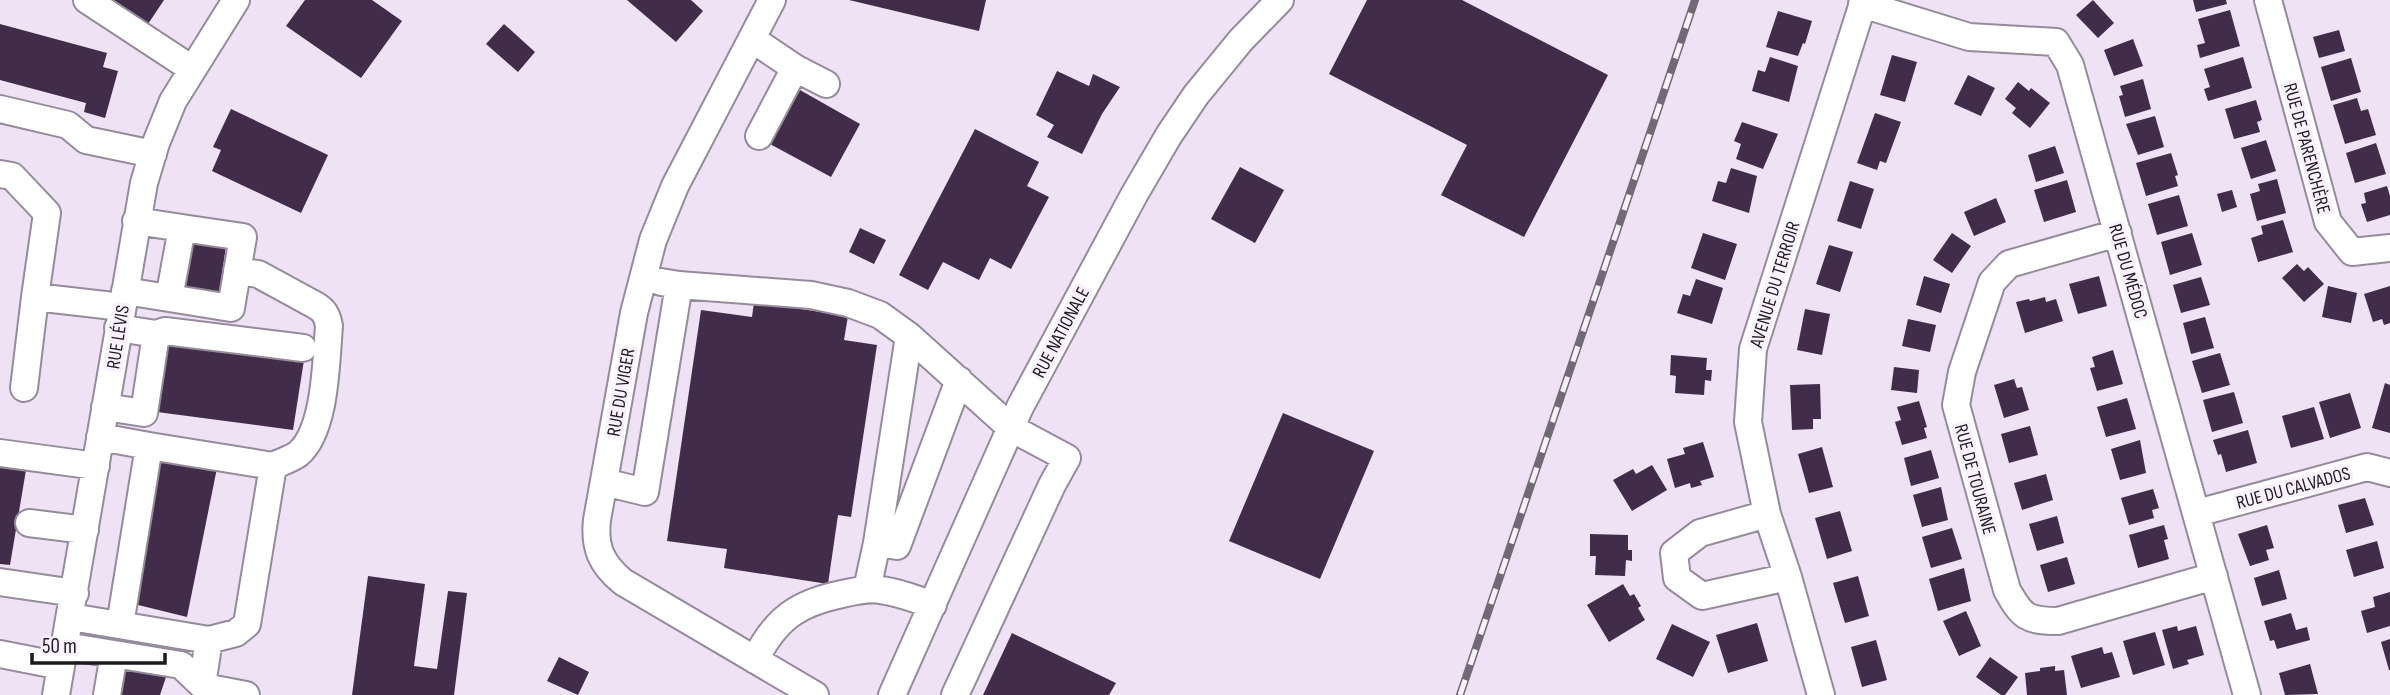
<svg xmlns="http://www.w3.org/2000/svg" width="2390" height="695" viewBox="0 0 2390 695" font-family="'Sofia Sans Condensed',sans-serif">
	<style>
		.building { fill: #412d49 }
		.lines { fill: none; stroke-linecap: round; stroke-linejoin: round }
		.minor-casing { stroke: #968b9b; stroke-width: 30 }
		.minor { stroke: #fff; stroke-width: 26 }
		.rail-casing { stroke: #716975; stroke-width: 8 }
		.rail { stroke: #f9f2fd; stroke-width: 5; stroke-dasharray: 16; stroke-linecap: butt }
		.labels { text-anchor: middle; stroke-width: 7; stroke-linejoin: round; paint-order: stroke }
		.street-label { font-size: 19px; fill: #1d191f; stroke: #f9f2fd }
	</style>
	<rect width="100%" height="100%" fill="#efe2f5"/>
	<path class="building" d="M107,0H164L146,27Z
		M305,0H372L402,21L361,78L286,26Z
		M627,0H691L703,11L676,42Z
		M849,0H986L979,31Z
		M1367,0H1462L1608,75L1524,237L1441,195L1467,145L1329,74Z
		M2093,0L2114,23L2098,38L2076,15Z
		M2193,0H2226L2227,4L2196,12Z
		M2230,10L2240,46L2200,58L2197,45L2205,43L2198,19Z
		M1778,11L1812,21L1805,44L1803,43L1798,56L1766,47Z
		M0,24L107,53L103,67L118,71L105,118L84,112L86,103L0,80Z
		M504,24L535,52L518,72L486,44Z
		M2339,30L2345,51L2319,58L2313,37Z
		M2133,39L2143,66L2114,76L2104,50Z
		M1892,55L1917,62L1905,102L1880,95Z
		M1770,57L1798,66L1789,102L1752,91L1758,70L1765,72Z
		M2243,57L2252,88L2208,101L2204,89L2210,87L2204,69Z
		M2351,58L2361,92L2331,101L2321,67Z
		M1057,71L1089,86L1093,74L1120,87L1102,114L1082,154L1047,137L1054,125L1036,115Z
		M1968,75L1995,88L1981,116L1954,104Z
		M2143,79L2151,109L2125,117L2119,96L2123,95L2120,86Z
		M2018,82L2029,91L2031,88L2050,103L2030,128L2012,113L2016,108L2005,99Z
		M800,90L860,124L831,177L770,144Z
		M2357,98L2361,111L2368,109L2376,135L2345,144L2333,105Z
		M2256,100L2262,120L2257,122L2260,132L2234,139L2225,109Z
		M231,109L328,155L301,213L212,171L221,150L213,147Z
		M1875,113L1901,122L1886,163L1880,161L1877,170L1857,163Z
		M2155,116L2164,147L2138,155L2126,124Z
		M1742,122L1778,134L1763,169L1736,159L1741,144L1734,141Z
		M975,129L1039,162L1027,186L1049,197L1011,269L990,258L979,280L943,262L928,290L899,275Z
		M2266,140L2276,171L2251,179L2241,148Z
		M2376,143L2386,174L2355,183L2346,153Z
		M2055,146L2064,173L2036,182L2028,155Z
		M2171,153L2178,175L2175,176L2178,186L2146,196L2136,163Z
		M1240,167L1284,190L1255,243L1211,219Z
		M1731,168L1757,176L1749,213L1712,201L1718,181L1726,183Z
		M2277,179L2286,213L2257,221L2250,194L2260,191L2258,184Z
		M2067,180L2076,212L2044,222L2034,190Z
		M1850,181L1874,189L1861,229L1837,221Z
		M2387,186L2390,196V215L2367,222L2361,204L2366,203L2364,193Z
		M2232,190L2237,207L2222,212L2217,194Z
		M2179,195L2188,226L2157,235L2148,204Z
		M1996,198L2006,222L1974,236L1964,212Z
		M2283,220L2293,252L2258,262L2251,238L2263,234L2261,226Z
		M860,228L886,240L874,264L849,252Z
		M1703,233L1737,244L1725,280L1691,268Z
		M1952,233L1971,246L1952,273L1933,260Z
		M2192,233L2202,265L2170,275L2161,242Z
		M193,235L227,240L218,300L184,295Z
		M1829,245L1853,252L1840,292L1816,284Z
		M2297,264L2304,271L2308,267L2324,284L2304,302L2282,278Z
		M1924,276L1950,284L1941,313L1916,305Z
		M2099,276L2107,306L2078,314L2069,284Z
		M2201,277L2210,305L2181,313L2173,285Z
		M1696,279L1723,288L1712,324L1677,313L1683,294L1690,296Z
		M2328,286L2357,293L2351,323L2322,317Z
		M2390,286V323L2384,325L2382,319L2373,322L2364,294Z
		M2045,297L2046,302L2056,299L2063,321L2025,333L2016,302L2029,299L2030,301Z
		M754,302L848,316L844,340L877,345L851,517L838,515L828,584L724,568L727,549L667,541L701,310L752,317Z
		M1805,309L1830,314L1822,355L1797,350Z
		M2205,317L2214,348L2191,354L2183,323Z
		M1908,319L1936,325L1930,352L1902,346Z
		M169,339L304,360L293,430L157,412Z
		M2113,350L2123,384L2097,391L2090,368L2095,367L2092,357Z
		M2220,353L2230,385L2202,393L2192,361Z
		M1671,355L1707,358L1706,370H1712L1711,381L1705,380L1704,395L1675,393L1676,376L1670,375Z
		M1894,367L1919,370L1917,393L1891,390Z
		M2014,379L2017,388L2022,387L2029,410L2004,418L1994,385Z
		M2385,383L2390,385V433L2372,428Z
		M1820,384L1821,419H1813V429L1792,430L1790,385Z
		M2234,392L2243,423L2212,432L2203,400Z
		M2350,393L2361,428L2330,438L2319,402Z
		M2127,398L2136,429L2106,437L2097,407Z
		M1919,401L1927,427L1924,428L1927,438L1902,445L1895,422L1901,420L1897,407Z
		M2314,407L2324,439L2291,448L2282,416Z
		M1283,413L1374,451L1320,579L1229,541Z
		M2030,426L2038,455L2009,463L2001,434Z
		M2248,430L2257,463L2226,472L2221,454L2218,455L2213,440Z
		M2140,440L2146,473L2120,480L2111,449Z
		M1703,442L1714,477L1700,481L1702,485L1691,488L1690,483L1675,488L1667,459L1685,454L1683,448Z
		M1822,447L1833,487L1809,493L1798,454Z
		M1931,450L1939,478L1911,486L1904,458Z
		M157,456L217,468L187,617L130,603Z
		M1652,465L1667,490L1632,511L1613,480L1633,469L1636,474Z
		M0,466L26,470L10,565L0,564Z
		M2046,474L2053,500L2022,510L2014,483Z
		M1941,487L1948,520L1922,527L1913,495Z
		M2153,489L2159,508L2152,510L2154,518L2129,525L2121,498Z
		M2365,498L2374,525L2346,533L2338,505Z
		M1840,511L1852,551L1827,559L1815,518Z
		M2057,516L2064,543L2037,551L2029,524Z
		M2164,525L2168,539L2164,540L2169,559L2138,568L2129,535Z
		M2267,525L2274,548L2266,550L2269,560L2250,566L2238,534Z
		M1952,528L1962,559L1931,568L1922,537Z
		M1590,534L1628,535V550H1632V561L1626,560L1625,576L1595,575L1596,556H1590Z
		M2377,541L2384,568L2354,577L2346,550Z
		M2067,557L2075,584L2048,592L2040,565Z
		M1964,568L1971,601L1938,611L1929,579Z
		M2279,570L2287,599L2262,606L2254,578Z
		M368,576L425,584L414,666L437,669L448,591L467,593L454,695H352Z
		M1858,576L1869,616L1845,623L1833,583Z
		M1623,584L1630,596L1634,594L1641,606L1638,608L1645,620L1609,642L1587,605Z
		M2390,592V626L2367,633L2361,611L2375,607L2373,597Z
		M1966,611L1981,646L1959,656L1943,621Z
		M2291,613L2296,630L2307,627L2310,640L2277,649L2274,640L2270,641L2264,621Z
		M1757,623L1768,661L1728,673L1716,635Z
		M1672,624L1710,642L1693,677L1656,659Z
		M2177,626L2178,631L2196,626L2204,655L2187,660L2189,664L2173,669L2162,630Z
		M2155,632L2165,665L2133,675L2123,641Z
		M1012,633L1116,683L1109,695H983Z
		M2390,639V670H2389L2381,642Z
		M1876,640L1887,680L1862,687L1851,647Z
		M2102,647L2104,654L2112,652L2120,677L2081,688L2071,656Z
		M559,657L589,672L578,695L547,681Z
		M1990,657L2018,677L2005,695H2001L1976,677Z
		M122,664L167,674L160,695H116Z
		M2310,664L2318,694L2285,695L2279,673Z
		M2055,666V671L2064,670L2067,695H2027L2025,673L2040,671V668Z"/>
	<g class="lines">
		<defs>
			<path id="minor" d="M87,0L192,69
				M772,0L675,186L653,240L634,313L597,520C594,547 601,564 623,582L815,695
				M2268,0L2328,222L2352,252L2390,248
				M1862,4L1969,37L2056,42L2070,65L2247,695
				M752,39L795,68L759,136
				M795,68L826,84
				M0,109L68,125L86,140L153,154
				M0,174L12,176L47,213L35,297
				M2118,233L2009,264L1992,282L1962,372L1956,405L2007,590C2022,617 2027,621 2058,621L2214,576
				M237,271L258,274L315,305C324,310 327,315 329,326C326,360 326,431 298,454C291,459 281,462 273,466
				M679,285L811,295L848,303L880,315L909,336L1011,428L1067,458L1052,485L955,695
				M125,291L169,298L182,228L136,221
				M169,298L231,308L243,237L182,228
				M156,334L165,331L303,348
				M24,388L35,297L122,307
				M105,407L144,413L156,334L118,328
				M100,437L149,446L120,625
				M149,446L273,466L247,624L236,633L209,640
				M0,453L96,466
				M604,482L645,492L679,285L661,282
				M2197,513L2367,467L2390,473
				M1767,514L1700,533L1674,553L1677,578L1702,596L1788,577
				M29,523L85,530
				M877,543L909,336
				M0,582L75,593
				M867,589L877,543L897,546L959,380
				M71,617L209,640L202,685
				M65,646L181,665L204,687L246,695
				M0,654L61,666
				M755,660C775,619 798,603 842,594C855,591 867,588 880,590C899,592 915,599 933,605
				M56,695L144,183L156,143L173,101L236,0
				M107,695L114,654
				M892,695L1020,407L1134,195L1169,135L1196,95L1241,40L1280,0
				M1821,695L1788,577L1767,514L1748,422L1753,349L1864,0"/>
		</defs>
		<use href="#minor" class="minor-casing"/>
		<use href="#minor" class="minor"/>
		<defs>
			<path id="rail" d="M1460,695L1695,0"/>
		</defs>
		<use href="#rail" class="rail-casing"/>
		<use href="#rail" class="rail"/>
	</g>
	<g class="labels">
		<g class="street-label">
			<text transform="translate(2308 148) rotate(75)" y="7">RUE DE PARENCHÈRE</text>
			<text transform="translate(2129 271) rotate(74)" y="7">RUE DU MÉDOC</text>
			<text transform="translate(1774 284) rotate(-73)" y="7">AVENUE DU TERROIR</text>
			<text transform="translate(1060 332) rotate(-62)" y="7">RUE NATIONALE</text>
			<text transform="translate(117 337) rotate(-81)" y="7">RUE LÉVIS</text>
			<text transform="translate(620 392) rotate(-80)" y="7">RUE DU VIGER</text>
			<text transform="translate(1976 479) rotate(75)" y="7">RUE DE TOURAINE</text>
			<text transform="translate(2293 487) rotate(-15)" y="7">RUE DU CALVADOS</text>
		</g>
	</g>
	<path d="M32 653v10h133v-10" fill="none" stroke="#1d191f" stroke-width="3.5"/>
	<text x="42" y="653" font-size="21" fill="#1d191f" stroke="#f9f2fd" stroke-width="5" paint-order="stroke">50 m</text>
</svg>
